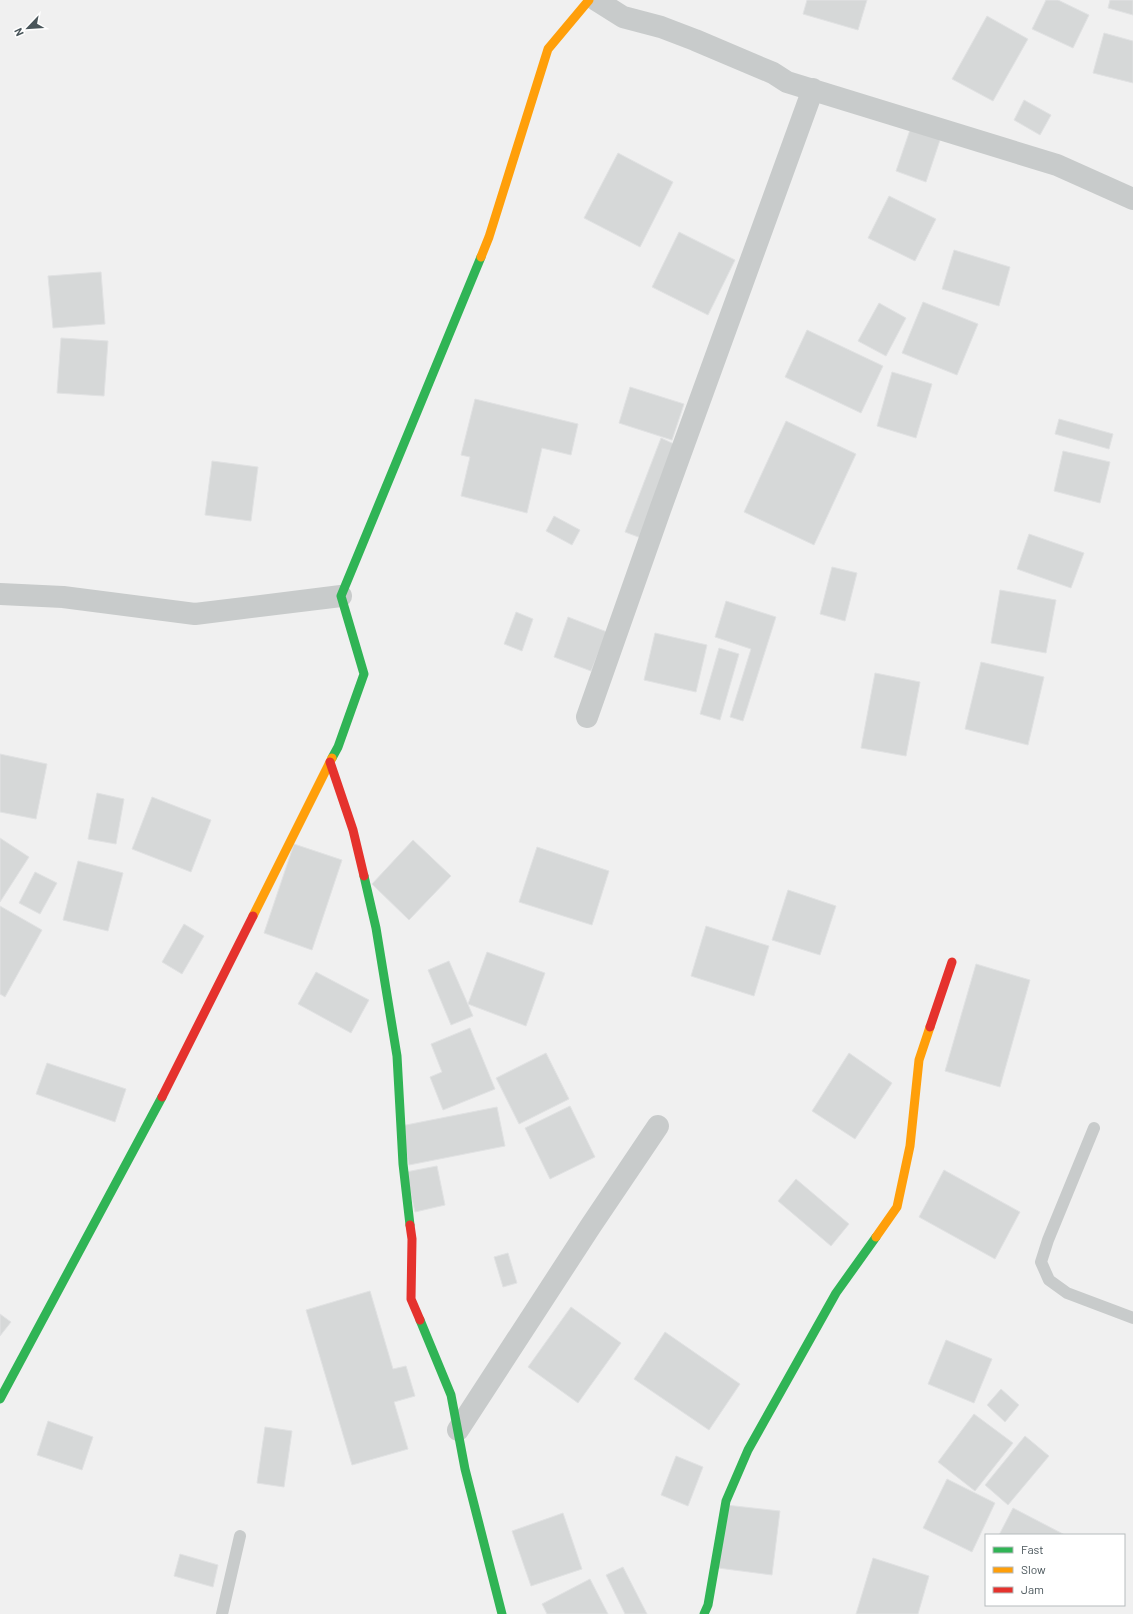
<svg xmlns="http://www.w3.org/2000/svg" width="1133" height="1614" viewBox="0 0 1133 1614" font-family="Barlow,sans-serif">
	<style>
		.building { fill: #d6d8d8; stroke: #e1e2e3 }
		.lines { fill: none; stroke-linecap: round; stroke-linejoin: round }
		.lane { stroke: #c8cbcb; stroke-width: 12 }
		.street { stroke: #c8cbcb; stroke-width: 22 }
		.fast { stroke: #30b455; stroke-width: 9 }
		.slow { stroke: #ff9f0a; stroke-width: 9 }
		.jam { stroke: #e5322d; stroke-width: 9 }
	</style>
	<rect width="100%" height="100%" fill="#f0f0f0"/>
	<path class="building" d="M807,0H867L858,30L803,14Z
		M1046,0H1058L1089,15L1073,48L1032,29Z
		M1110,0H1133V15L1108,8Z
		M987,16L1028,39L993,101L952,79Z
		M1104,33L1133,41V83L1093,73Z
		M1024,100L1051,115L1040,135L1014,120Z
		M912,124L942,134L926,182L896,171Z
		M618,153L673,182L640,247L584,218Z
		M889,196L936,219L915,261L868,238Z
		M679,232L735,260L708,315L652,287Z
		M954,250L1010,267L999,306L942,289Z
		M101,272L105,324L53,328L48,276Z
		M923,302L978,324L957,375L902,353Z
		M879,303L906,318L886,356L858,341Z
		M807,330L883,366L861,413L785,377Z
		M61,338L108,341L104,396L57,393Z
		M892,372L932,384L916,438L877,426Z
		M630,387L684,404L672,440L619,423Z
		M475,399L578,424L571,455L542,448L527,513L461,496L470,457L461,455Z
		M1059,419L1113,434L1109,449L1055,434Z
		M786,421L856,454L814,545L744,512Z
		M661,438L676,445L641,538L625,532Z
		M1063,451L1110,462L1100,503L1054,491Z
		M212,461L258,467L251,521L205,515Z
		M554,516L580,530L572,545L546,531Z
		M1029,534L1084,553L1071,588L1017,569Z
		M832,567L857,573L845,621L820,614Z
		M1000,590L1056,600L1046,653L991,643Z
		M726,601L776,617L743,721L730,717L751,649L715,637Z
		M516,612L533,619L522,651L504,644Z
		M568,617L607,632L591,671L554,657Z
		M655,633L707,645L696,692L644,680Z
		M719,648L739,654L720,720L700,714Z
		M981,662L1044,677L1028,745L965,729Z
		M875,673L920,682L906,756L861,748Z
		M0,754L47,764L36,819L0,812Z
		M97,793L124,799L116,844L88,839Z
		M152,797L211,820L191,872L132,849Z
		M0,838L29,857L0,902Z
		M413,840L451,876L409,920L372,884Z
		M294,844L342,860L312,950L264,933Z
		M537,847L609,871L592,925L519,902Z
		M78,861L123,873L108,931L63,920Z
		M35,872L57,883L40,914L19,903Z
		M788,890L836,906L820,955L772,940Z
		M0,906L42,930L5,997L0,994Z
		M184,924L204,936L182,974L162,962Z
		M706,926L769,946L754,996L691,976Z
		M487,952L545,973L526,1026L468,1004Z
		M449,961L473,1016L451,1025L428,970Z
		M976,964L1030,980L1000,1087L945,1071Z
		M316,972L369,1000L351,1033L298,1004Z
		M470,1028L495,1089L443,1110L430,1077L442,1072L431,1044Z
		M546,1053L569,1099L519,1124L496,1078Z
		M849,1053L892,1083L855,1139L812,1111Z
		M47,1063L126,1089L115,1122L36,1094Z
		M570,1106L595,1157L550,1179L525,1128Z
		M497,1107L505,1146L409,1165L401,1126Z
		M437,1166L445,1205L415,1212L406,1172Z
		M944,1170L1020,1212L995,1259L919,1217Z
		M796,1179L849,1224L831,1246L778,1201Z
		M508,1253L517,1283L503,1287L494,1257Z
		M370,1291L393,1369L406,1366L415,1396L394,1402L408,1449L352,1465L306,1310Z
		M571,1307L621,1343L578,1403L528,1367Z
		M0,1314L11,1322L0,1336Z
		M665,1332L740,1384L709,1430L634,1379Z
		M946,1340L992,1359L974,1403L928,1384Z
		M1001,1389L1019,1405L1005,1422L987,1405Z
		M974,1414L1013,1443L975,1491L938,1462Z
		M48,1421L93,1437L82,1470L37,1455Z
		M265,1427L292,1431L284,1487L257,1483Z
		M1025,1436L1049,1456L1008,1505L985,1485Z
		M676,1456L703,1467L688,1506L661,1495Z
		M947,1479L995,1503L972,1552L923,1528Z
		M726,1505L780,1511L772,1575L718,1568Z
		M1013,1508L1065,1535H999Z
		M563,1513L582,1569L531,1586L512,1531Z
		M180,1554L218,1565L213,1587L174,1576Z
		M873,1558L929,1576L918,1614H856Z
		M623,1567L647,1614H625L606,1575Z
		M590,1579L608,1614H547L542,1604Z"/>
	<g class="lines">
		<path class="lane" d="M1094,1128L1048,1240L1041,1262L1049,1280L1067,1293L1133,1318
			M222,1614L240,1536"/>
		<path class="street" d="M596,0L623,17L661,27L695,40L773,73L787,82L1057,165L1133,199
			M0,594L63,597L195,614L341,596
			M587,717L660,510L813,89
			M458,1430L590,1227L658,1126"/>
		<path class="fast" d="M332,758L338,747L364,674L341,596L481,257
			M364,876L376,928L397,1056L403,1164L410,1225
			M420,1320L451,1395L465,1469L502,1614
			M0,1399L162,1097
			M704,1614L708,1605L726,1501L748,1450L836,1293L876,1237"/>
		<path class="slow" d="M481,257L489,237L548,49L589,0
			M253,916L332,758
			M876,1237L897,1207L910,1146L919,1060L930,1027"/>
		<path class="jam" d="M330,762L353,830L364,876
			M930,1027L952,962
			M162,1097L253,916
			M410,1225L412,1239L411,1299L420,1320"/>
	</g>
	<rect x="985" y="1534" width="140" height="72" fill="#ffffff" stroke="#b6bbbd"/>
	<rect x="993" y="1547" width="20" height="6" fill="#30b455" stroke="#b6bbbd"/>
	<text x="1021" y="1554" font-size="12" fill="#49555a">Fast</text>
	<rect x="993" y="1567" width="20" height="6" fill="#ff9f0a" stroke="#b6bbbd"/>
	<text x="1021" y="1574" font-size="12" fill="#49555a">Slow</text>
	<rect x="993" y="1587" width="20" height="6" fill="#e5322d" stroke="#b6bbbd"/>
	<text x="1021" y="1594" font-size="12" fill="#49555a">Jam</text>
	<g transform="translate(28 28) rotate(245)" stroke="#ffffff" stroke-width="3" paint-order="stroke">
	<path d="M0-3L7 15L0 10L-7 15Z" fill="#49555a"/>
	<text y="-6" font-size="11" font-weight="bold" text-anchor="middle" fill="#49555a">N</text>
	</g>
</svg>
